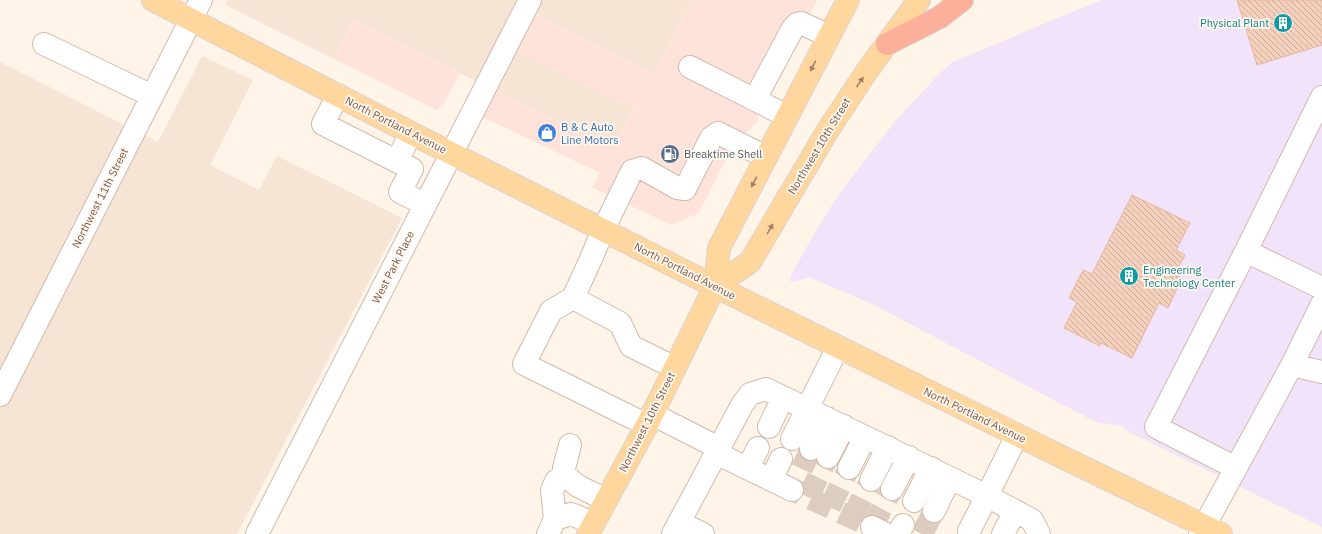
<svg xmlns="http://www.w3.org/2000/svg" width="1322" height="534" viewBox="0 0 1322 534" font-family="'IBM Plex Sans',sans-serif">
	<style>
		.residential { fill: #f6e5d5 }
		.commercial { fill: #ffe3da }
		.education { fill: #f1e3fa }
		.building { fill: url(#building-back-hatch); stroke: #e9b69c }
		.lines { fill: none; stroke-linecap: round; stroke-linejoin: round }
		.minor-tunnel { stroke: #ddcdc0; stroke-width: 22; stroke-dasharray: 22 11; stroke-linecap: butt }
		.minor-casing { stroke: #d1baab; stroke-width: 24 }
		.major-casing { stroke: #dcd4d0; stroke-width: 24 }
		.highway-casing { stroke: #dcd4d0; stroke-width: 24 }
		.minor { stroke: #fff; stroke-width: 22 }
		.major { stroke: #ffd69d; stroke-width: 22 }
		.highway { stroke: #fcaf9a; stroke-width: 22 }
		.oneway { fill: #a27e62 }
		.labels { text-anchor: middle; stroke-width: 3.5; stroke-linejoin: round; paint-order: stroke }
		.culture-label { font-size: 11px; fill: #0d838f; stroke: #fff8ef; text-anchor: end }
		.street-label { font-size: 11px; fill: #7a5849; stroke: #fff8ef }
		.shop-label { font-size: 11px; fill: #366cbe; stroke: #fff8ef; text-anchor: start }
		.service-label { font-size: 11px; fill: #4e5e75; stroke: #fff8ef; text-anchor: start }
	</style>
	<defs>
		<pattern id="building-back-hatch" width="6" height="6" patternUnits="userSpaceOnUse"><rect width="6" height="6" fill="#f5d1bd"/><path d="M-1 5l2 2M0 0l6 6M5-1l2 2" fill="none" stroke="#cbac9c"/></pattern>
	</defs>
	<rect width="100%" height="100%" fill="#fef4e7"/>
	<path class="residential" d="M228,0H693L654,74L535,13L515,49L634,108L612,150L353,19L334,59L225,5Z
		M202,56L253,80L210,165L259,190L277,156L402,218L237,534H0V62L158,142Z"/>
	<path class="commercial" d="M693,0H817L756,123L742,136L727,157L699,213L671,225L592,187L600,173L481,116L494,90L612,150L634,108L514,49L534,13L654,74Z
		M353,19L460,73L444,103L437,110L334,59Z"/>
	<path class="education" d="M1101,0H1322V527L1129,432L1123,426L1099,423L1092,420L874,305L809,277L795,282L790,281L791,275L813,236L839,194L897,119L943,70L953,62Z"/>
	<path class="building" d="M1237,0H1322V45L1257,65Z
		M1132,195L1190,223L1176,250L1185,255L1175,274L1182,278L1168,308L1159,303L1132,358L1101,343L1100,346L1064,328L1077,302L1069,298L1083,270L1092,274Z"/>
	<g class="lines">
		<path class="minor-tunnel" d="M811,449L792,490L872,527L892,489
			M808,497L828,457
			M830,507L849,468
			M852,518L871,480
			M922,534L934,511"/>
		<defs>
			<path id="minor" d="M44,44L152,96
				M690,67L787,116
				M338,95L323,124L412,169L400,192L425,204
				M755,99L793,28L797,24L801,23L829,36
				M397,161L411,133
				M1246,251L1322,97
				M573,298L590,261L603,230L632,171L642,168L677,188L685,189L711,138L718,133L766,157
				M1292,365L1322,372
				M0,395L201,0
				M652,414L719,448L673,534
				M647,425L524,364L551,311L573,298L620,323L631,346L675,368
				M769,427L783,397
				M1017,435L987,496L1032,520L1039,534
				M792,439L838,347
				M570,445L564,468V475L578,486L606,500
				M719,448L742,405L750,394L766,389L987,496L969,531
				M811,449L827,418
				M716,453L792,490
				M828,457L844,426
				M748,468L758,448
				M849,468L865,437
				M1236,468L1156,427L1246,251L1322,288
				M771,480L781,459
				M871,480L888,447
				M892,489L909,457
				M914,501L931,468
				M934,511L950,478
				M555,519L552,490L556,481L564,475
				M679,522L703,534
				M872,527L886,534
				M257,534L530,0
				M548,534L555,519L571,514L593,523
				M898,534L903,525
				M1003,534L1015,511
				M1200,534L1292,365L1322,304"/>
			<path id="major" d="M153,0L411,133L686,272L1062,457L1221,534
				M715,286L750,262L828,130L867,71L919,0
				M588,534L647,425L715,286L719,248L848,0"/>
			<path id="highway" d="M887,44L940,17L962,0"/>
		</defs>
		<use href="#minor" class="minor-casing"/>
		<use href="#major" class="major-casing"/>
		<use href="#highway" class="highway-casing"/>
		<use href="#minor" class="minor"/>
		<use href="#major" class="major"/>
		<use href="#highway" class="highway"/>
	</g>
	<defs><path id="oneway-solid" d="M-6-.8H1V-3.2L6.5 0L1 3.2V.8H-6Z"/></defs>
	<g class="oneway">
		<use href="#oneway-solid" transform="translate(813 66) rotate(117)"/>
		<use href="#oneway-solid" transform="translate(860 82) rotate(-56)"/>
		<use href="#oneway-solid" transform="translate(754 182) rotate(117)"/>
		<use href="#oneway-solid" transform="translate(770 229) rotate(-60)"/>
	</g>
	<defs>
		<symbol id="building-disc" viewBox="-11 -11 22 22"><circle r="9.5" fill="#0f9aa8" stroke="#fff8ef"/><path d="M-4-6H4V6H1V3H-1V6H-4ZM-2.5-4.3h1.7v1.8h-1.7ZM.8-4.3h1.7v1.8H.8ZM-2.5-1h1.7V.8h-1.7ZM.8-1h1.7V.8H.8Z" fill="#fff"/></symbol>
		<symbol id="shop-disc" viewBox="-11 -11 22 22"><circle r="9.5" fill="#3f7fe0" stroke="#fff8ef"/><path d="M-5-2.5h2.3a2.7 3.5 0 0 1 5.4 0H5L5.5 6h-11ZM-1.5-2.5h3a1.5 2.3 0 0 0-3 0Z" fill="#fff"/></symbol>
		<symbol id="fuel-disc" viewBox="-11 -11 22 22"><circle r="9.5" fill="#5c6f8a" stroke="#fff8ef"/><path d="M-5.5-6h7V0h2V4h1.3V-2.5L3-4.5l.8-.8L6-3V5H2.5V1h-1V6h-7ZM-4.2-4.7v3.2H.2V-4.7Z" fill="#fff"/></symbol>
	</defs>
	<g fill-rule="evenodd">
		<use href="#building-disc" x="1272" y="12" width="22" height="22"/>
		<use href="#shop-disc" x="536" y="122" width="22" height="22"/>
		<use href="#fuel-disc" x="659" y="143" width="22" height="22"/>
		<use href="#building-disc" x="1118" y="265" width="22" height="22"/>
	</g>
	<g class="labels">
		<g class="culture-label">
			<text x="1269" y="27">Physical Plant</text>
			<text x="1143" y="274" text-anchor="start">Engineering<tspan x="1143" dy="13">Technology Center</tspan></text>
		</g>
		<g class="street-label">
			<text transform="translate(396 125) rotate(27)" y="4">North Portland Avenue</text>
			<text transform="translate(819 146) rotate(-59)" y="4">Northwest 10th Street</text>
			<text transform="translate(100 198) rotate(-63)" y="4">Northwest 11th Street</text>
			<text transform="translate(393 267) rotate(-63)" y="4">West Park Place</text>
			<text transform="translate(685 271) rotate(27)" y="4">North Portland Avenue</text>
			<text transform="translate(975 415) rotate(26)" y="4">North Portland Avenue</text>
			<text transform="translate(647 422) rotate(-63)" y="4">Northwest 10th Street</text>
		</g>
		<g class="shop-label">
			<text x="561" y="131">B &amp; C Auto<tspan x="561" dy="13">Line Motors</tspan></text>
		</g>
		<g class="service-label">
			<text x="684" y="158">Breaktime Shell</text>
		</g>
	</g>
</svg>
